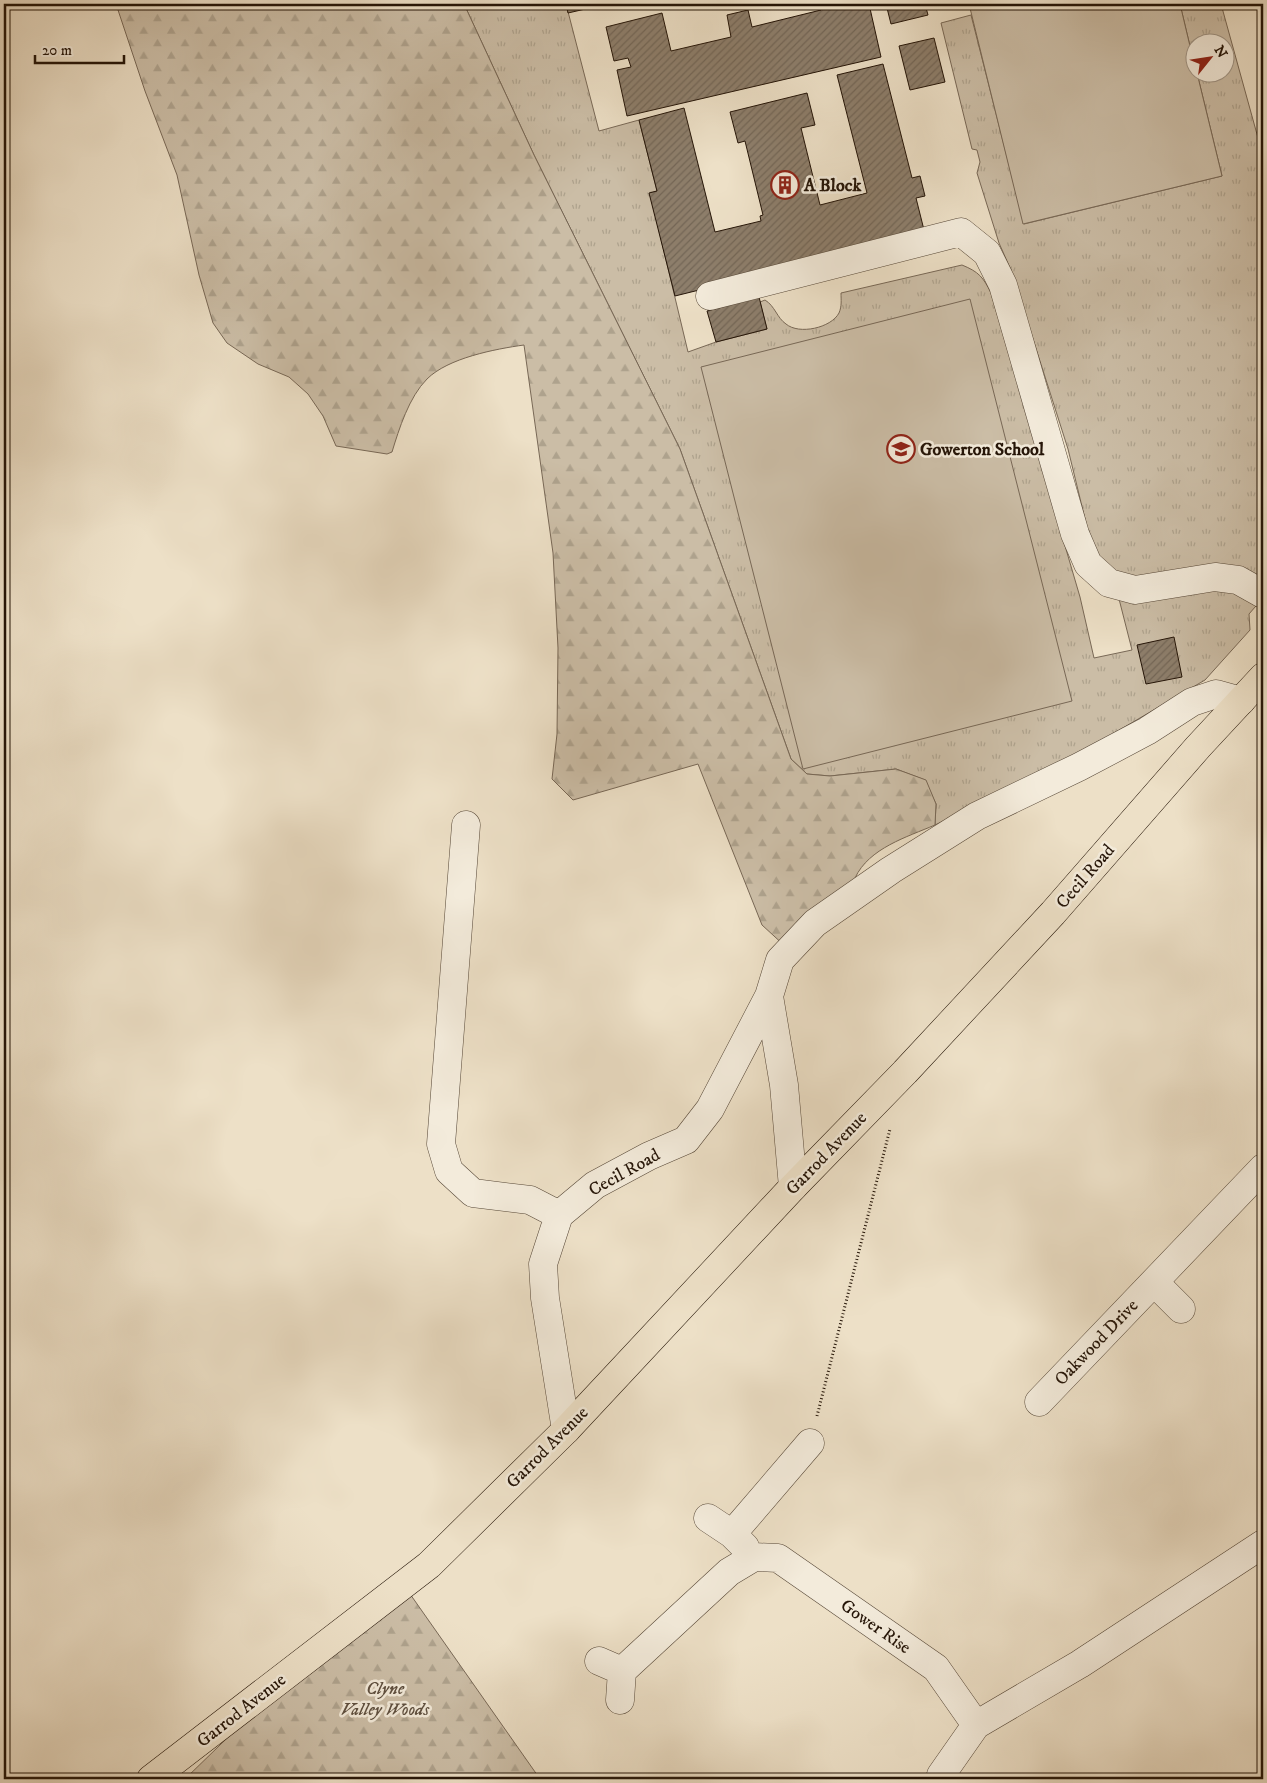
<svg xmlns="http://www.w3.org/2000/svg" width="1267" height="1783" viewBox="0 0 1267 1783" font-family="'IM FELL DW Pica',serif">
	<style>
		.grass { fill: url(#grass-tufts); stroke: #786856 }
		.forest { fill: url(#forest-firs); stroke: #786856 }
		.park { fill: #cbbda6; stroke: #786856 }
		.building { fill: url(#building-hatch); stroke: #241407 }
		.lines { fill: none; stroke-linecap: round; stroke-linejoin: round }
		.minor-casing { stroke: #564737; stroke-width: 29 }
		.major-casing { stroke: #241407; stroke-width: 29 }
		.path { stroke: #241407; stroke-width: 3; stroke-dasharray: 1 2.5; stroke-linecap: butt }
		.minor { stroke: #f3ebdb; stroke-width: 28 }
		.major { stroke: #ede0c7; stroke-width: 28 }
		.labels { text-anchor: middle; stroke-width: 5; stroke-linejoin: round; paint-order: stroke }
		.poi-label { font-size: 18px; font-weight: bold; fill: #241407; stroke: #f3ebdb; text-anchor: start }
		.street-label { font-size: 18px; fill: #241407; stroke: #f3ebdb }
		.park-label { font-size: 18px; font-style: italic; fill: #5e4f3f; stroke: #f3ebdb }
	</style>
	<defs>
		<pattern id="grass-tufts" width="24" height="20" patternUnits="userSpaceOnUse" patternTransform="scale(1.25)"><rect width="24" height="20" fill="#cbbda6"/><path d="M3 7l-1-3M5 7V3M7 7l1-3M15 17l-1-3M17 17v-4M19 17l1-3" fill="none" stroke="#aea28d"/></pattern>
		<pattern id="forest-firs" width="22" height="20" patternUnits="userSpaceOnUse" patternTransform="scale(1.25)"><rect width="22" height="20" fill="#cbbda6"/><path d="M5 1l3.5 6h-7zM16 11l3.5 6h-7z" fill="#aea28d"/></pattern>
		<pattern id="building-hatch" width="6" height="6" patternUnits="userSpaceOnUse" patternTransform="scale(1.25)"><rect width="6" height="6" fill="#8d7e6b"/><path d="M-1 1l2-2M0 6l6-6M5 7l2-2" fill="none" stroke="#736656"/></pattern>
	</defs>
	<rect width="100%" height="100%" fill="#ede0c7"/>
	<filter id="stains"><feTurbulence type="fractalNoise" baseFrequency=".004" numOctaves="4"/><feColorMatrix values="0 0 0 0 .2 0 0 0 0 .09 0 0 0 0 .02 0 0 0 .5 -.17"/></filter>
	<radialGradient id="worn" r=".72"><stop offset=".6" stop-color="#630" stop-opacity="0"/><stop offset="1" stop-color="#630" stop-opacity=".3"/></radialGradient>
	<path class="grass" d="M464,4H566L599,131L639,120L657,191L650,193L688,352L716,342L767,329L760,302L765,300C775,306 777,318 786,324C799,335 831,328 839,313C842,306 841,300 841,293L962,265C979,272 983,277 991,293L1080,597L1094,658L1132,650L1118,595L1221,587L1262,599L1249,614L1250,630L1205,680L1056,767L935,825L936,804L925,780L896,769L830,776L807,774L791,759L680,449L534,155Z
		M1180,4H1221L1263,156V584L1129,581L1104,565L1095,550L1087,527L1068,449L1011,270L999,243L977,173L980,162L977,150L972,149L941,23L971,15L1024,224L1222,176L1197,73L1224,72V42H1194V63Z"/>
	<path class="forest" d="M116,4H464L534,155L680,449L791,759L807,774L830,776L896,769L926,780L936,804L935,825C907,837 869,848 855,878L786,947L762,925L698,764L573,800L552,779L557,734L558,648L553,553L524,345C495,349 448,358 427,379C409,397 399,429 392,452L387,454L336,446L323,416L308,394L289,377L258,364L227,343L213,323L199,275L177,175L145,91Z
		M396,1574L540,1779H185Z"/>
	<path class="park" d="M969,4H1180L1194,63V72L1197,73L1222,176L1023,224Z
		M970,299L1072,701L803,769L701,367Z"/>
	<path class="building" d="M566,4H607L568,13Z
		M819,4H869L881,57L627,116L617,70L631,67L628,58L614,61L606,27L662,13L671,51L731,37L727,15L748,10L752,27L821,10Z
		M886,4H925L928,15L891,24Z
		M934,38L945,82L910,90L899,46Z
		M883,64L912,178L920,176L925,196L916,198L925,234L675,296L649,193L657,191L639,120L684,108L715,232L761,221L760,216L763,215L745,141L738,143L730,112L807,93L815,125L801,128L820,205L867,193L837,75Z
		M759,297L767,329L716,342L707,311Z
		M1174,637L1182,677L1146,684L1137,645Z"/>
	<g class="lines">
		<defs>
			<path id="minor" d="M710,296L961,232L987,253L1003,285L1075,534L1088,564L1109,583L1135,590L1215,577L1238,580L1263,594
				M466,825L441,1144L449,1171L473,1193L530,1200L559,1215
				M793,1187L784,1085L769,996L780,960L815,923L891,870L977,816L1079,767L1147,731L1192,702L1216,694L1241,701
				M1154,1282L1181,1309
				M1039,1402L1263,1168
				M566,1430L545,1298L543,1264L559,1215L595,1185L649,1156L686,1140L710,1109L769,996
				M708,1518L732,1534L745,1547
				M732,1534L810,1443
				M599,1661L622,1671
				M620,1700L622,1671L729,1572L754,1557L778,1558L936,1668L976,1725
				M940,1779L941,1775L976,1725L1080,1664L1263,1544"/>
			<path id="major" d="M151,1779L429,1565L566,1430L793,1187L905,1072L1053,913L1198,747L1263,677"/>
		</defs>
		<use href="#minor" class="minor-casing"/>
		<use href="#major" class="major-casing"/>
		<path class="path" d="M817,1416L890,1129"/>
		<use href="#minor" class="minor"/>
		<use href="#major" class="major"/>
	</g>
	<defs>
		<symbol id="building-ring" viewBox="-11 -11 22 22"><circle r="9.5" fill="#f3ebdb" stroke="#8f2418" stroke-width="1.5"/><path d="M-4-6H4V6H1V3H-1V6H-4ZM-2.5-4.3h1.7v1.8h-1.7ZM.8-4.3h1.7v1.8H.8ZM-2.5-1h1.7V.8h-1.7ZM.8-1h1.7V.8H.8Z" fill="#8f2418"/></symbol>
		<symbol id="school-ring" viewBox="-11 -11 22 22"><circle r="9.5" fill="#f3ebdb" stroke="#8f2418" stroke-width="1.5"/><path d="M0-5L7-2L0 1L-7-2ZM-4 1L0 2.5L4 1V4Q0 6-4 4Z" fill="#8f2418"/></symbol>
	</defs>
	<g fill-rule="evenodd">
		<use href="#building-ring" x="769" y="169" width="32" height="32"/>
		<use href="#school-ring" x="885" y="433" width="32" height="32"/>
	</g>
	<g class="labels">
		<g class="poi-label">
			<text x="804" y="191">A Block</text>
			<text x="920" y="455">Gowerton School</text>
		</g>
		<g class="street-label">
			<text transform="translate(1085 876) rotate(-49)" y="6">Cecil Road</text>
			<text transform="translate(826 1153) rotate(-46)" y="6">Garrod Avenue</text>
			<text transform="translate(624 1172) rotate(-29)" y="6">Cecil Road</text>
			<text transform="translate(1096 1342) rotate(-46)" y="6">Oakwood Drive</text>
			<text transform="translate(547 1447) rotate(-45)" y="6">Garrod Avenue</text>
			<text transform="translate(876 1626) rotate(35)" y="6">Gower Rise</text>
			<text transform="translate(241 1710) rotate(-38)" y="6">Garrod Avenue</text>
		</g>
		<g class="park-label">
			<text x="385" y="1694">Clyne<tspan x="385" dy="21">Valley Woods</tspan></text>
		</g>
	</g>
	<rect width="1267" height="1783" fill="none" stroke="#ede0c7" stroke-width="20"/>
	<rect x="5" y="5" width="1257" height="1773" fill="none" stroke="#241407" stroke-width="2.5"/>
	<rect x="10" y="10" width="1247" height="1763" fill="none" stroke="#241407"/>
	<g transform="translate(1210 58) rotate(60)"><circle r="24" fill="#f3ebdb" stroke="#a09586"/>
	<path d="M0-4L9 19L0 12L-9 19Z" fill="#8f2418"/>
	<text y="-8" font-size="14" font-weight="bold" text-anchor="middle" fill="#241407">N</text>
	</g>
	<path d="M35 55v8h89v-8" fill="none" stroke="#241407" stroke-width="2.5"/>
	<text x="42" y="55" font-size="15" fill="#241407" stroke="#f3ebdb" stroke-width="4" paint-order="stroke">20 m</text>
	<rect width="100%" height="100%" filter="url(#stains)"/>
	<rect width="100%" height="100%" fill="url(#worn)"/>
</svg>
